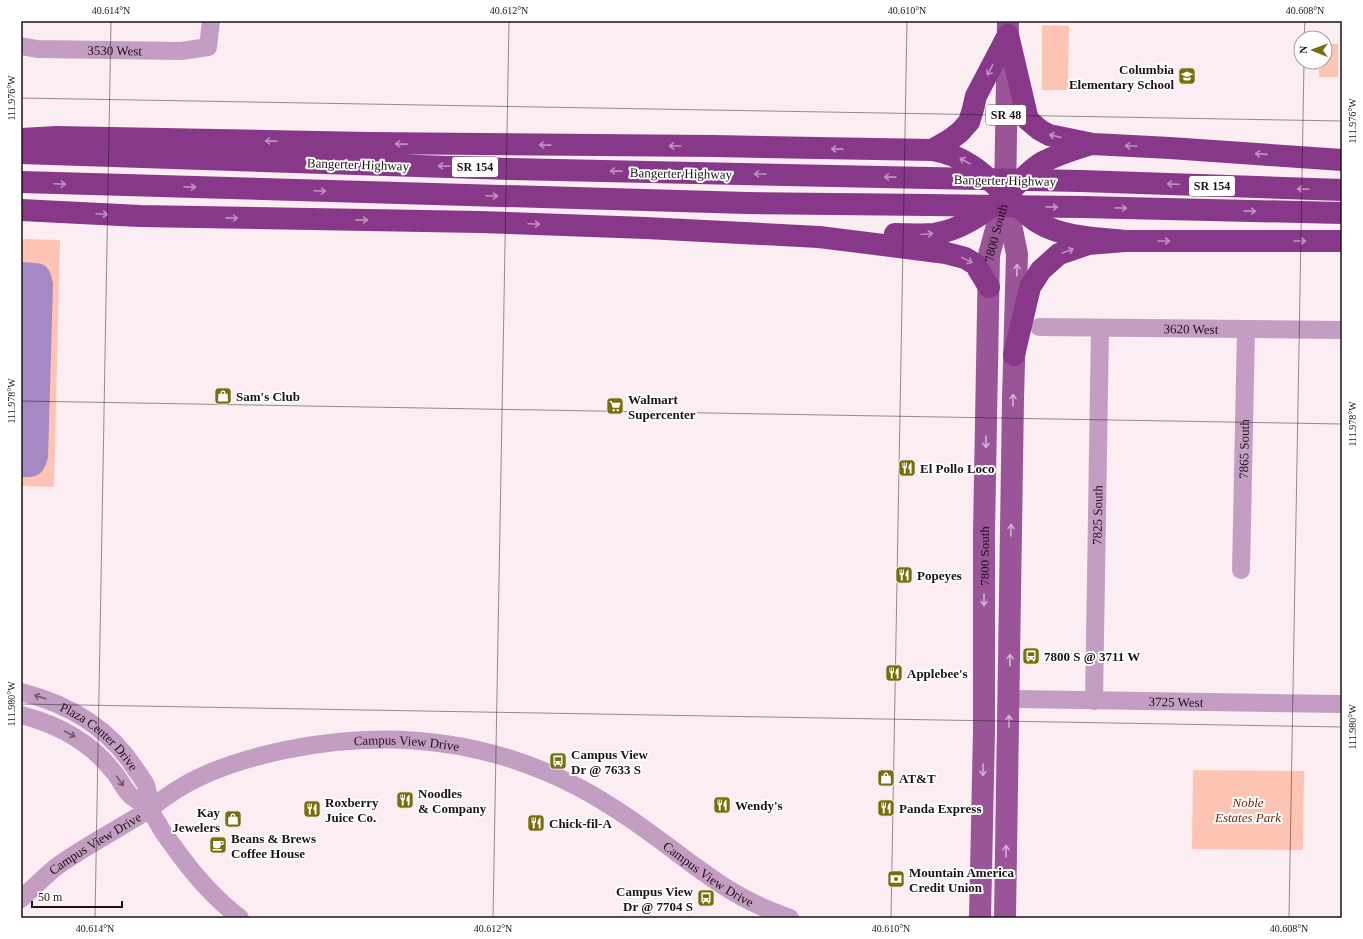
<svg xmlns="http://www.w3.org/2000/svg" width="1363" height="939" viewBox="0 0 1363 939" font-family="Georgia,serif">
	<style>
		.green { fill: #fec4b3 }
		.water { fill: #a489c4 }
		.lines { fill: none; stroke-linecap: round; stroke-linejoin: round }
		.minor { stroke: #c49dc2; stroke-width: 18 }
		.major { stroke: #995598; stroke-width: 22 }
		.highway { stroke: #883888; stroke-width: 22 }
		.highway-bridge { stroke: #883888; stroke-width: 22 }
		.oneway { stroke: #be92be }
		.oneway2 { stroke: #d1b2d1 }
		.oneway3 { stroke: #70586c }
		.ticks { fill: none; stroke: #1d1217; stroke-width: 1; stroke-opacity: 0.45 }
		.labels { text-anchor: middle; stroke-width: 4; stroke-linejoin: round; paint-order: stroke }
		.shield { fill: #fff; stroke: #61595d; stroke-width: 1 }
		.shield-label { font-size: 12px; font-weight: bold; fill: #1d1217 }
		.street-label { font-size: 13px; fill: #1d1217; stroke: #fff }
		.poi-label { font-size: 13px; font-weight: bold; fill: #1d1217; stroke: #fff; text-anchor: start }
		.park-label { font-size: 13px; font-style: italic; fill: #6f1d03; stroke: #fff }
		.neatline { fill: none; stroke: #1d1217; stroke-width: 1.5 }
		.ticks-label { font-size: 10px; text-anchor: middle; fill: #1d1217 }
	</style>
	<rect width="100%" height="100%" fill="#fbedf2"/>
	<path class="green" d="M1042,25L1069,26L1068,90H1042Z
		M1325,44H1338V77H1319V62H1325Z
		M21,239L60,240L54,487L21,486Z
		M1193,770L1304,771L1303,850L1192,849Z"/>
	<path class="water" d="M21,262C42,264 49,260 53,284L48,458C43,474 39,478 21,477Z"/>
	<g class="lines">
		<g class="minor">
			<path id="s1" d="M21,46L37,49L181,51L208,47L211,21"/>
			<path id="s2" d="M1039,327L1342,330"/>
			<path id="s3" d="M1241,570L1246,329"/>
			<path id="s4" d="M21,692C68,704 107,726 134,767C138,773 143,779 146,785C149,792 148,801 150,809C152,814 156,820 159,825C163,833 169,840 174,847C193,874 214,898 240,918"/>
			<path id="s5" d="M1009,699L1342,704"/>
			<path id="s6" d="M1094,701L1100,329"/>
			<path d="M21,715C56,724 89,741 112,770C119,777 123,788 130,795C136,800 144,804 150,809"/>
			<path id="s7" d="M21,899C35,887 48,872 63,862C87,846 112,832 137,817C153,807 167,795 183,786C212,769 252,757 285,750C386,729 486,739 578,787C620,809 658,839 696,867C709,876 722,886 735,893C753,904 771,911 790,918"/>
		</g>
		<g class="major">
			<path id="s8" d="M980,918L984,731V533L989,255L1004,200"/>
			<path d="M1005,918L1013,399L1017,254L1005,195L1008,21"/>
		</g>
		<path class="highway" d="M1008,35L1028,120L1040,130L1049,135L1093,144L1170,148L1342,160
			M21,139L57,137L369,143L714,146L932,150C974,157 992,184 1022,210C1027,214 1033,220 1039,223C1064,238 1097,238 1125,241
			M932,150L951,139L960,132L969,122L973,109L976,96L1008,35
			M21,153L510,169L929,178
			M1081,181L1342,190
			M21,182L747,203L929,205
			M1082,207L1342,213
			M21,210L140,216L480,222L646,228L819,237L907,248L946,253L965,258L975,264L989,287
			M895,234C908,234 921,235 934,234C962,230 988,211 1008,193C1019,183 1030,169 1043,162C1058,154 1075,149 1091,144
			M1014,355L1030,287L1041,270L1059,254L1088,244L1125,241H1342"/>
		<path class="highway-bridge" d="M929,178L1081,181
			M929,205L1082,207"/>
	</g>
	<defs><path id="oneway-shaft" d="M-6 0H5M1.5-3L5.5 0L1.5 3" fill="none" stroke-width="1.6" stroke-linecap="round" stroke-linejoin="round"/></defs>
	<g class="oneway">
		<use href="#oneway-shaft" transform="translate(990 70) rotate(117)"/>
		<use href="#oneway-shaft" transform="translate(1055 136) rotate(-167)"/>
		<use href="#oneway-shaft" transform="translate(271 141) rotate(-179)"/>
		<use href="#oneway-shaft" transform="translate(401 144) rotate(-179)"/>
		<use href="#oneway-shaft" transform="translate(545 145) rotate(-179)"/>
		<use href="#oneway-shaft" transform="translate(675 146) rotate(180)"/>
		<use href="#oneway-shaft" transform="translate(1131 146) rotate(-177)"/>
		<use href="#oneway-shaft" transform="translate(837 149) rotate(-179)"/>
		<use href="#oneway-shaft" transform="translate(1261 154) rotate(-176)"/>
		<use href="#oneway-shaft" transform="translate(965 161) rotate(-150)"/>
		<use href="#oneway-shaft" transform="translate(444 166) rotate(-178)"/>
		<use href="#oneway-shaft" transform="translate(616 171) rotate(-179)"/>
		<use href="#oneway-shaft" transform="translate(760 174) rotate(-179)"/>
		<use href="#oneway-shaft" transform="translate(890 177) rotate(-179)"/>
		<use href="#oneway-shaft" transform="translate(60 184) rotate(2)"/>
		<use href="#oneway-shaft" transform="translate(1173 184) rotate(-178)"/>
		<use href="#oneway-shaft" transform="translate(190 187) rotate(2)"/>
		<use href="#oneway-shaft" transform="translate(1303 189) rotate(-178)"/>
		<use href="#oneway-shaft" transform="translate(320 191) rotate(2)"/>
		<use href="#oneway-shaft" transform="translate(492 196) rotate(2)"/>
		<use href="#oneway-shaft" transform="translate(1052 207) rotate(1)"/>
		<use href="#oneway-shaft" transform="translate(1121 208) rotate(1)"/>
		<use href="#oneway-shaft" transform="translate(1250 211) rotate(1)"/>
		<use href="#oneway-shaft" transform="translate(102 214) rotate(3)"/>
		<use href="#oneway-shaft" transform="translate(232 218) rotate(1)"/>
		<use href="#oneway-shaft" transform="translate(362 220) rotate(1)"/>
		<use href="#oneway-shaft" transform="translate(534 224) rotate(2)"/>
		<use href="#oneway-shaft" transform="translate(927 234) rotate(-5)"/>
		<use href="#oneway-shaft" transform="translate(1164 241)"/>
		<use href="#oneway-shaft" transform="translate(1300 241)"/>
		<use href="#oneway-shaft" transform="translate(1068 251) rotate(-20)"/>
		<use href="#oneway-shaft" transform="translate(967 260) rotate(26)"/>
	</g>
	<g class="oneway2">
		<use href="#oneway-shaft" transform="translate(1017 270) rotate(-88)"/>
		<use href="#oneway-shaft" transform="translate(1013 400) rotate(-89)"/>
		<use href="#oneway-shaft" transform="translate(986 442) rotate(91)"/>
		<use href="#oneway-shaft" transform="translate(1011 530) rotate(-89)"/>
		<use href="#oneway-shaft" transform="translate(984 600) rotate(90)"/>
		<use href="#oneway-shaft" transform="translate(1010 660) rotate(-89)"/>
		<use href="#oneway-shaft" transform="translate(1009 721) rotate(-89)"/>
		<use href="#oneway-shaft" transform="translate(983 770) rotate(91)"/>
		<use href="#oneway-shaft" transform="translate(1006 851) rotate(-89)"/>
	</g>
	<g class="oneway3">
		<use href="#oneway-shaft" transform="translate(40 697) rotate(-162)"/>
		<use href="#oneway-shaft" transform="translate(70 734) rotate(28)"/>
		<use href="#oneway-shaft" transform="translate(120 781) rotate(55)"/>
	</g>
	<path class="ticks" d="M1304,38L1305,21M21,98L1342,121M21,401L1342,424M21,704L1342,727M95,918L111,21M493,918L509,21M891,918L907,21M1289,918L1304,62"/>
	<defs>
		<symbol id="school-square" viewBox="-11 -11 22 22"><rect x="-9" y="-9" width="18" height="18" rx="4" fill="#776f0f" stroke="#fff"/><path d="M0-5L7-2L0 1L-7-2ZM-4 1L0 2.5L4 1V4Q0 6-4 4Z" fill="#fff"/></symbol>
		<symbol id="shop-square" viewBox="-11 -11 22 22"><rect x="-9" y="-9" width="18" height="18" rx="4" fill="#776f0f" stroke="#fff"/><path d="M-5-2.5h2.3a2.7 3.5 0 0 1 5.4 0H5L5.5 6h-11ZM-1.5-2.5h3a1.5 2.3 0 0 0-3 0Z" fill="#fff"/></symbol>
		<symbol id="supermarket-square" viewBox="-11 -11 22 22"><rect x="-9" y="-9" width="18" height="18" rx="4" fill="#776f0f" stroke="#fff"/><path d="M-6-5.5h2.5l.6 2H6L4.5 2H-2.5L-4.4-4H-6ZM-1.5 3.2a1.3 1.3 0 1 0 .1 0ZM3 3.2a1.3 1.3 0 1 0 .1 0Z" fill="#fff"/></symbol>
		<symbol id="restaurant-square" viewBox="-11 -11 22 22"><rect x="-9" y="-9" width="18" height="18" rx="4" fill="#776f0f" stroke="#fff"/><path d="M-5-6h1v4h1v-4h1v4h1v-4h1v5L-1.5 .5V6h-2V.5L-5-1ZM5-6V6H3V1.5H1.5Q1.5-4 5-6Z" fill="#fff"/></symbol>
		<symbol id="bus-square" viewBox="-11 -11 22 22"><rect x="-9" y="-9" width="18" height="18" rx="4" fill="#776f0f" stroke="#fff"/><path d="M-5-6H5V4H4V6H2V4H-2V6H-4V4H-5ZM-3.5-4V0h7V-4ZM-3.5 1.2v1.5H-2V1.2ZM2 1.2v1.5H3.5V1.2Z" fill="#fff"/></symbol>
		<symbol id="cafe-square" viewBox="-11 -11 22 22"><rect x="-9" y="-9" width="18" height="18" rx="4" fill="#776f0f" stroke="#fff"/><path d="M-5.5-4.5H6V0H3Q3 3.5 0 3.5H-2.5Q-5.5 3.5-5.5 0ZM3-3.2v2h1.7v-2ZM-6 4.5H4V6H-6Z" fill="#fff"/></symbol>
		<symbol id="bank-square" viewBox="-11 -11 22 22"><rect x="-9" y="-9" width="18" height="18" rx="4" fill="#776f0f" stroke="#fff"/><path d="M-6-4H6V4H-6ZM0-2.3a2.3 2.3 0 1 0 0 4.6a2.3 2.3 0 1 0 0-4.6Z" fill="#fff"/></symbol>
	</defs>
	<g fill-rule="evenodd">
		<use href="#school-square" x="1177" y="66" width="20" height="20"/>
		<use href="#shop-square" x="213" y="386" width="20" height="20"/>
		<use href="#supermarket-square" x="605" y="396" width="20" height="20"/>
		<use href="#restaurant-square" x="897" y="458" width="20" height="20"/>
		<use href="#restaurant-square" x="894" y="565" width="20" height="20"/>
		<use href="#bus-square" x="1021" y="646" width="20" height="20"/>
		<use href="#restaurant-square" x="884" y="663" width="20" height="20"/>
		<use href="#bus-square" x="548" y="751" width="20" height="20"/>
		<use href="#shop-square" x="876" y="768" width="20" height="20"/>
		<use href="#restaurant-square" x="395" y="790" width="20" height="20"/>
		<use href="#restaurant-square" x="712" y="795" width="20" height="20"/>
		<use href="#restaurant-square" x="876" y="798" width="20" height="20"/>
		<use href="#restaurant-square" x="302" y="799" width="20" height="20"/>
		<use href="#shop-square" x="223" y="809" width="20" height="20"/>
		<use href="#restaurant-square" x="526" y="813" width="20" height="20"/>
		<use href="#cafe-square" x="208" y="835" width="20" height="20"/>
		<use href="#bank-square" x="886" y="869" width="20" height="20"/>
		<use href="#bus-square" x="696" y="888" width="20" height="20"/>
	</g>
	<g class="labels">
		<g class="shield">
			<rect x="986" y="105" width="40" height="20" rx="3"/>
			<rect x="452" y="157" width="46" height="20" rx="3"/>
			<rect x="1189" y="176" width="46" height="20" rx="3"/>
		</g>
		<g class="shield-label">
			<text x="1006" y="119">SR 48</text>
			<text x="475" y="171">SR 154</text>
			<text x="1212" y="190">SR 154</text>
		</g>
		<g class="street-label">
			<text dy="5" stroke="none"><textPath href="#s1" startOffset="94">3530 West</textPath></text>
			<text transform="translate(358 164) rotate(2)" y="5">Bangerter Highway</text>
			<text transform="translate(681 173) rotate(1)" y="5">Bangerter Highway</text>
			<text transform="translate(1005 180) rotate(1)" y="5">Bangerter Highway</text>
			<text dy="5" stroke="none"><textPath href="#s8" startOffset="686">7800 South</textPath></text>
			<text dy="5" stroke="none"><textPath href="#s2" startOffset="152">3620 West</textPath></text>
			<text dy="5" stroke="none"><textPath href="#s3" startOffset="121">7865 South</textPath></text>
			<text dy="5" stroke="none"><textPath href="#s6" startOffset="186">7825 South</textPath></text>
			<text dy="5" stroke="none"><textPath href="#s8" startOffset="362">7800 South</textPath></text>
			<text dy="5" stroke="none"><textPath href="#s5" startOffset="167">3725 West</textPath></text>
			<text dy="5" stroke="none"><textPath href="#s4" startOffset="92">Plaza Center Drive</textPath></text>
			<text dy="5" stroke="none"><textPath href="#s7" startOffset="429">Campus View Drive</textPath></text>
			<text dy="5" stroke="none"><textPath href="#s7" startOffset="93">Campus View Drive</textPath></text>
			<text dy="5" stroke="none"><textPath href="#s7" startOffset="765">Campus View Drive</textPath></text>
		</g>
		<g class="poi-label">
			<text x="1174" y="74" text-anchor="end">Columbia<tspan x="1174" dy="15">Elementary School</tspan></text>
			<text x="236" y="401">Sam's Club</text>
			<text x="628" y="404">Walmart<tspan x="628" dy="15">Supercenter</tspan></text>
			<text x="920" y="473">El Pollo Loco</text>
			<text x="917" y="580">Popeyes</text>
			<text x="1044" y="661">7800 S @ 3711 W</text>
			<text x="907" y="678">Applebee's</text>
			<text x="571" y="759">Campus View<tspan x="571" dy="15">Dr @ 7633 S</tspan></text>
			<text x="899" y="783">AT&amp;T</text>
			<text x="418" y="798">Noodles<tspan x="418" dy="15">&amp; Company</tspan></text>
			<text x="325" y="807">Roxberry<tspan x="325" dy="15">Juice Co.</tspan></text>
			<text x="735" y="810">Wendy's</text>
			<text x="899" y="813">Panda Express</text>
			<text x="220" y="817" text-anchor="end">Kay<tspan x="220" dy="15">Jewelers</tspan></text>
			<text x="549" y="828">Chick-fil-A</text>
			<text x="231" y="843">Beans &amp; Brews<tspan x="231" dy="15">Coffee House</tspan></text>
			<text x="909" y="877">Mountain America<tspan x="909" dy="15">Credit Union</tspan></text>
			<text x="693" y="896" text-anchor="end">Campus View<tspan x="693" dy="15">Dr @ 7704 S</tspan></text>
		</g>
		<g class="park-label">
			<text x="1248" y="807">Noble<tspan x="1248" dy="15">Estates Park</tspan></text>
		</g>
	</g>
	<rect width="1363" height="939" fill="none" stroke="#ffffff" stroke-width="44"/>
	<g transform="translate(1313 50) rotate(271)"><circle r="19" fill="#ffffff" stroke="#a5a0a2"/>
	<path d="M0-3L7 15L0 10L-7 15Z" fill="#776f0f"/>
	<text y="-6" font-size="11" font-weight="bold" text-anchor="middle" fill="#1d1217">N</text>
	</g>
	<path d="M32 901v6h90v-6" fill="none" stroke="#1d1217" stroke-width="2"/>
	<text x="38" y="901" font-size="12" fill="#1d1217" stroke="#ffffff" stroke-width="3" paint-order="stroke">50 m</text>
	<rect x="22" y="22" width="1319" height="895" class="neatline"/>
	<g class="ticks-label">
		<text x="111" y="14">40.614°N</text>
		<text x="509" y="14">40.612°N</text>
		<text x="907" y="14">40.610°N</text>
		<text x="1305" y="14">40.608°N</text>
		<text transform="translate(11 98) rotate(-90)" y="4">111.976°W</text>
		<text transform="translate(1352 121) rotate(-90)" y="4">111.976°W</text>
		<text transform="translate(11 401) rotate(-90)" y="4">111.978°W</text>
		<text transform="translate(1352 424) rotate(-90)" y="4">111.978°W</text>
		<text transform="translate(11 704) rotate(-90)" y="4">111.980°W</text>
		<text transform="translate(1352 727) rotate(-90)" y="4">111.980°W</text>
		<text x="95" y="932">40.614°N</text>
		<text x="493" y="932">40.612°N</text>
		<text x="891" y="932">40.610°N</text>
		<text x="1289" y="932">40.608°N</text>
	</g>
</svg>
